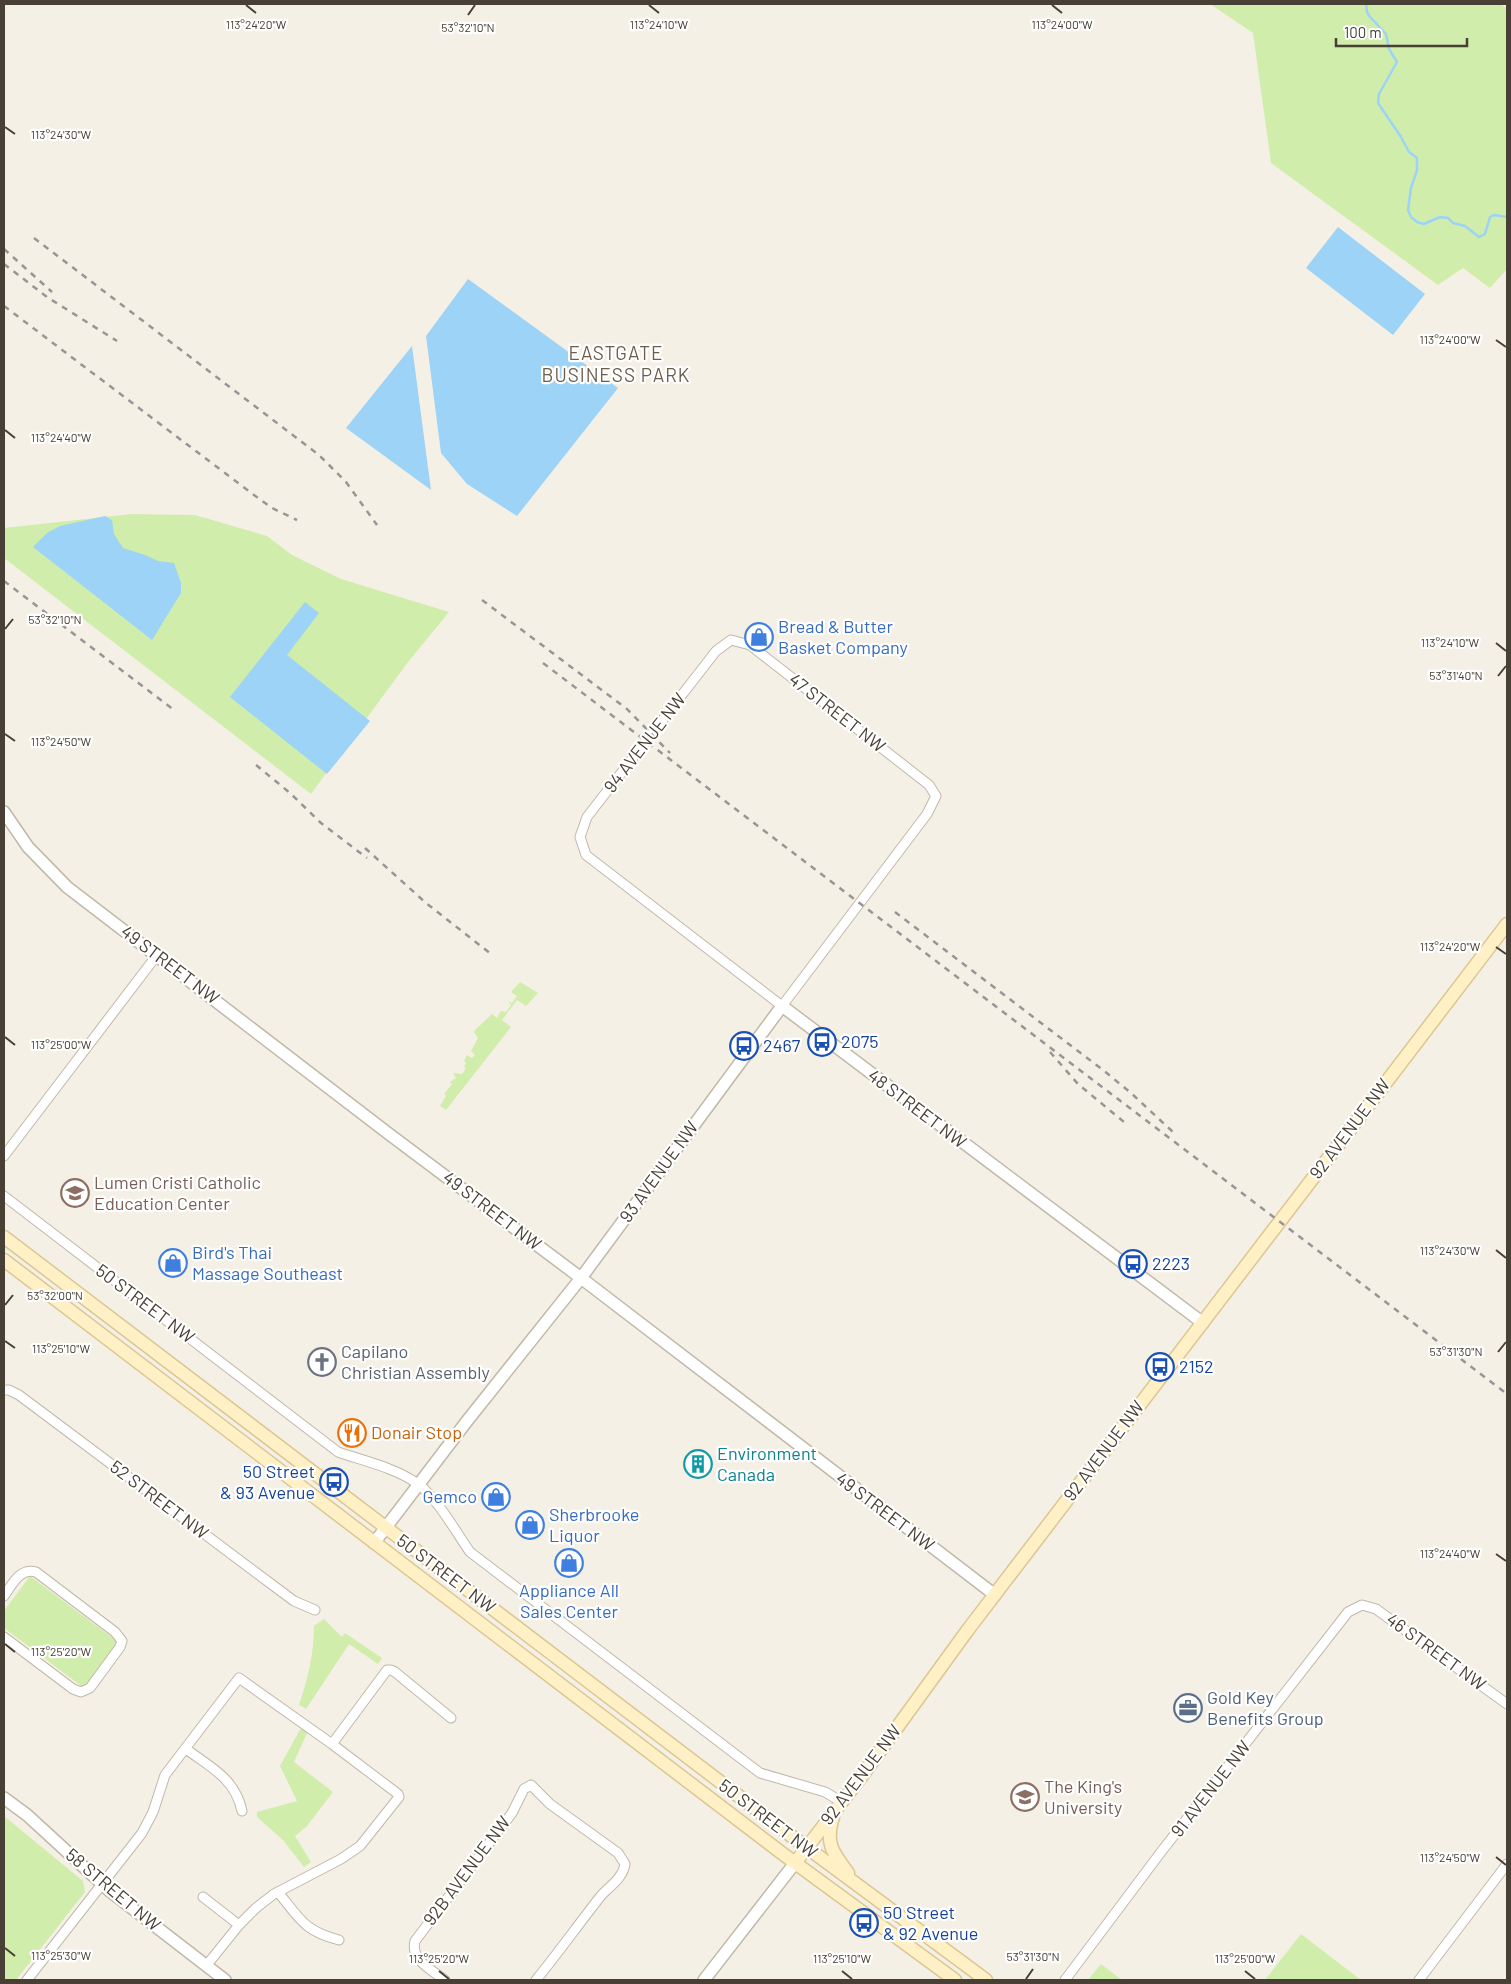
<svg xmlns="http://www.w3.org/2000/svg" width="1511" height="1984" viewBox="0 0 1511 1984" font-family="Barlow,sans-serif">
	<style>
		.green { fill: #d0edab }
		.water { fill: #9cd3f7 }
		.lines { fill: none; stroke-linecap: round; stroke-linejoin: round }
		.stream { stroke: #9cd3f7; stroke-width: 2.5 }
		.minor-casing { stroke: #c1b8a8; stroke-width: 11 }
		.tertiary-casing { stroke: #c1b8a8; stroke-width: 14 }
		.secondary-casing { stroke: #dcc793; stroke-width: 15 }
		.minor { stroke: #fff; stroke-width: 9 }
		.tertiary { stroke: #fff; stroke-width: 11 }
		.secondary { stroke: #fff0c6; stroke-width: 12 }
		.rail { stroke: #969696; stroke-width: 2.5; stroke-dasharray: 6 6; stroke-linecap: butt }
		.ticks { fill: none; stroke: #484034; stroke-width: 2 }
		.labels { text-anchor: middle; stroke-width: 4.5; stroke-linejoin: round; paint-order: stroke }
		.shop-label { font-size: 18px; fill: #366cbe; stroke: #fff; text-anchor: start }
		.street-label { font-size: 18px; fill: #484034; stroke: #fff }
		.transit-label { font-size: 18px; fill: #164399; stroke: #fff; text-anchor: start }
		.education-label { font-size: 18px; fill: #785e54; stroke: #fff; text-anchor: start }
		.worship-label { font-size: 18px; fill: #5b616d; stroke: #fff; text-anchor: start }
		.food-label { font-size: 18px; fill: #c56008; stroke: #fff; text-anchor: start }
		.culture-label { font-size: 18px; fill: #0d838f; stroke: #fff; text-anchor: start }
		.service-label { font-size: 18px; fill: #4e5e75; stroke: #fff; text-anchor: start }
		.neighbourhood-label { font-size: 19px; letter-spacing: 1px; fill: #6c5e4b; stroke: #fff }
		.ticks-label { font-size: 12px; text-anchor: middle; fill: #484034; stroke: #fff; stroke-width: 4.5; stroke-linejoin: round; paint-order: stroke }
	</style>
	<rect width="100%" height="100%" fill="#f5f0e6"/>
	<path class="green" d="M1210,4H1501L1507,9V269L1490,288L1463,268L1438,285L1271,163L1253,33Z
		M132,514L195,515L267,536L292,555L341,579L449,612L408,662L311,794L4,558V528Z
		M520,982L538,993L526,1006L517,1000L502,1020L511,1027L446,1110L440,1106L446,1096L444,1094L452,1084L450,1082L456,1078L453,1073L462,1074L466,1068L464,1067L466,1063L464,1061L467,1055L472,1058L475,1055L471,1051L478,1038L474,1032L475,1030L492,1014L497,1018L501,1011L506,1012L511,1005L508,1001L512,1003L517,996L511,992Z
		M30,1576L118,1642L84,1688L4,1628V1611Z
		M324,1619L342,1637L345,1633L382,1658L378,1664L349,1644L306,1709L299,1705C308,1678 314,1654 314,1626Z
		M302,1726L308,1731L294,1762L333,1792L307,1826L295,1836L311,1862L304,1867L283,1840L257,1817V1812L297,1801L280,1766Z
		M4,1816L83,1881L85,1892L16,1980H4Z
		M1301,1934L1361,1980H1265Z
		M1101,1964L1122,1980H1088Z"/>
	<path class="water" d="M1338,227L1425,294L1393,335L1306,268Z
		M468,279L618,388L517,516L467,484L441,453L426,336Z
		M412,346L431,490L346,428Z
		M105,516L112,520L114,534L123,548L145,555L158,561L174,563L181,583V593L152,640L33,547L47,533L60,526Z
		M305,602L319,613L287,655L370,721L327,774L230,697Z"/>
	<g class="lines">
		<path class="stream" d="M1366,4L1367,12L1370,17L1386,34L1389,49L1397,62L1379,94L1378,103L1401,137L1409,152L1417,158V170L1411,188L1408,210L1411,217L1417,222L1424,224L1440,217L1448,218L1453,223L1465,226L1479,237L1485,234L1490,217L1494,215L1507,217"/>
		<defs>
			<path id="minor" d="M731,640L750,645L929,785L936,796L927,814L782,1006L586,855L580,837L587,817L716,651Z
				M4,1156L157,955
				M4,1196L338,1452C364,1461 396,1468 418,1484C437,1498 456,1532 470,1552L760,1773L825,1792L842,1802
				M4,1390H9L19,1395L294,1601L315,1610
				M4,1596C12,1585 20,1567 36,1572L115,1632L122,1641L120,1647L90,1688L81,1692L73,1689L4,1637
				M332,1744L387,1670H391L395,1672L451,1718
				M186,1749C210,1767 235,1778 242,1811
				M278,1892C300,1919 304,1931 339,1940
				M203,1897L239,1925
				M27,1980L142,1833L153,1812L165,1775L239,1678L332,1744L398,1794L399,1797L360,1846L341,1859L274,1894L256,1908L239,1925L206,1966
				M445,1980C432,1970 410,1960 415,1941L512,1813L524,1789L531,1785L550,1804L618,1853L625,1864C623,1879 608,1887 600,1897C578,1925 558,1953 536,1980
				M1065,1980L1161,1852L1348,1612L1362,1605L1376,1609L1507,1704
				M1419,1980L1507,1864"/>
			<path id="tertiary" d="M4,812L28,847L67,887L389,1134L581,1278L995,1595
				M374,1543L467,1421L581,1278L782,1006L1203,1323
				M4,1798L27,1815L111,1892L225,1980
				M704,1980L795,1863"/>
			<path id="secondary" d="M4,1237L790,1835L986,1980
				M4,1260L783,1854L955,1980
				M833,1817C825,1843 832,1852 848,1873
				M795,1863L864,1773L967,1631L1507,924"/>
		</defs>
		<use href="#minor" class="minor-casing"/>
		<use href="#tertiary" class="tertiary-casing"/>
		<use href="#secondary" class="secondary-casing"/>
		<use href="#minor" class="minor"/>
		<use href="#tertiary" class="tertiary"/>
		<use href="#secondary" class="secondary"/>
		<path class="rail" d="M34,238L319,455L346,482L377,525
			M4,249L52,292
			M4,264L47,297L117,341
			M4,306L254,495L272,508L297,520
			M4,581L174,710
			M482,600L627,709L670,753
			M543,663L1507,1394
			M256,765L290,793L321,823L367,858
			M365,848L426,903L491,954
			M895,912L1103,1070L1131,1093L1173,1132
			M1050,1052L1078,1084L1124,1122"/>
	</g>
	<path class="ticks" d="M246,5L256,13M649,5L659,13M1052,5L1062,13M468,15L475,5M5,127L15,134M1496,340L1506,347M5,430L15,438M5,629L13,619M1496,643L1506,651M1498,676L1506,666M5,734L15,741M1496,947L1506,954M5,1037L15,1045M1496,1250L1506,1258M5,1305L13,1295M5,1341L15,1348M1498,1352L1506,1342M1496,1554L1506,1561M5,1644L15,1652M1496,1857L1506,1865M5,1948L15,1956M439,1971L449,1979M842,1971L852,1979M1245,1971L1255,1979M1026,1979L1033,1969"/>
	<defs>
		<symbol id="shop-ring" viewBox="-11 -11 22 22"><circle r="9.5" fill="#fff" stroke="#3f7fe0" stroke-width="1.5"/><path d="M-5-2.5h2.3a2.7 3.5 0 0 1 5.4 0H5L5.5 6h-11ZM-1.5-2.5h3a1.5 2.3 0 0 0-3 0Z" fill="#3f7fe0"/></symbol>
		<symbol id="bus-ring" viewBox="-11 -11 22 22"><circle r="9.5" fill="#fff" stroke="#1a4fb4" stroke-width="1.5"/><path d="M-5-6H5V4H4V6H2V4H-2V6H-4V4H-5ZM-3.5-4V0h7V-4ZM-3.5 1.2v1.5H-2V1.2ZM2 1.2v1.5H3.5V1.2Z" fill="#1a4fb4"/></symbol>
		<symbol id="university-ring" viewBox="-11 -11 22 22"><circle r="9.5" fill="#fff" stroke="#8d6e63" stroke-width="1.5"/><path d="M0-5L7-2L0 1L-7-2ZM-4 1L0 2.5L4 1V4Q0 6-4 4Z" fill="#8d6e63"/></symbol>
		<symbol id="church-ring" viewBox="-11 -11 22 22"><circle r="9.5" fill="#fff" stroke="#6b7280" stroke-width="1.5"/><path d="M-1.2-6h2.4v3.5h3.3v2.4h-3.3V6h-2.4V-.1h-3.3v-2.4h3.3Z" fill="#6b7280"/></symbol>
		<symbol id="restaurant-ring" viewBox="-11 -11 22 22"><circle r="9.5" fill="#fff" stroke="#e8710a" stroke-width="1.5"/><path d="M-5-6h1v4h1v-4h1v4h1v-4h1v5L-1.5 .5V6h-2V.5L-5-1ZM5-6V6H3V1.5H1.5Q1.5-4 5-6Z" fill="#e8710a"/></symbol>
		<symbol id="building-ring" viewBox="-11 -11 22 22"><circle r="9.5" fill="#fff" stroke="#0f9aa8" stroke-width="1.5"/><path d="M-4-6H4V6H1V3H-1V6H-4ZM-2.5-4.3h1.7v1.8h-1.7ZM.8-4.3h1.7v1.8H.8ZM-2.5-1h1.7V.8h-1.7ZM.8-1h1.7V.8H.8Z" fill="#0f9aa8"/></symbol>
		<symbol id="office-ring" viewBox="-11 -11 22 22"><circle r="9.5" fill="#fff" stroke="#5c6f8a" stroke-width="1.5"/><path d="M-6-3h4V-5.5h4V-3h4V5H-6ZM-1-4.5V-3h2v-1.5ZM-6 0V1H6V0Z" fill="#5c6f8a"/></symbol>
	</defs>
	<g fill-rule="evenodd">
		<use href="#shop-ring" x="743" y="621" width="32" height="32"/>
		<use href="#bus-ring" x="806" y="1026" width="32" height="32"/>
		<use href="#bus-ring" x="728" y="1030" width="32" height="32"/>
		<use href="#university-ring" x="59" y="1177" width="32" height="32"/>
		<use href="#shop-ring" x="157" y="1247" width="32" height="32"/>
		<use href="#bus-ring" x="1117" y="1248" width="32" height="32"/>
		<use href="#church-ring" x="306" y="1346" width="32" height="32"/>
		<use href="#bus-ring" x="1144" y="1351" width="32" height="32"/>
		<use href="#restaurant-ring" x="336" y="1417" width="32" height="32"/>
		<use href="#building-ring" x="682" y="1448" width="32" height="32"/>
		<use href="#bus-ring" x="318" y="1466" width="32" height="32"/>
		<use href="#shop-ring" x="480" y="1481" width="32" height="32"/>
		<use href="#shop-ring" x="514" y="1509" width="32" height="32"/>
		<use href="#shop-ring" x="553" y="1547" width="32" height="32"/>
		<use href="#office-ring" x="1172" y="1692" width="32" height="32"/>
		<use href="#university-ring" x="1009" y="1781" width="32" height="32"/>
		<use href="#bus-ring" x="848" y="1907" width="32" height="32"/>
	</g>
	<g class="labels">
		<g class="shop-label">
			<text x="778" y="633">Bread &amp; Butter<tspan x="778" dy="21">Basket Company</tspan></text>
			<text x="192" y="1259">Bird's Thai<tspan x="192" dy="21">Massage Southeast</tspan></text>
			<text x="477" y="1503" text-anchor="end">Gemco</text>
			<text x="549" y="1521">Sherbrooke<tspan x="549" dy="21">Liquor</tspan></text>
			<text x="569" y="1597" text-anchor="middle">Appliance All<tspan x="569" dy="21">Sales Center</tspan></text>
		</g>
		<g class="street-label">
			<text transform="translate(837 713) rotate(38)" y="6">47 STREET NW</text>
			<text transform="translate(645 743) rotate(-52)" y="6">94 AVENUE NW</text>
			<text transform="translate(170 965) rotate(37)" y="6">49 STREET NW</text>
			<text transform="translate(917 1109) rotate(37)" y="6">48 STREET NW</text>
			<text transform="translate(1350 1129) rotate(-53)" y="6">92 AVENUE NW</text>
			<text transform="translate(659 1172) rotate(-54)" y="6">93 AVENUE NW</text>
			<text transform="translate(492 1211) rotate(37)" y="6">49 STREET NW</text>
			<text transform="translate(145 1304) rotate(37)" y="6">50 STREET NW</text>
			<text transform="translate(1104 1451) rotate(-53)" y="6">92 AVENUE NW</text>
			<text transform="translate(159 1500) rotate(37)" y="6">52 STREET NW</text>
			<text transform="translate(885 1512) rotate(37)" y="6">49 STREET NW</text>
			<text transform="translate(446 1574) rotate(37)" y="6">50 STREET NW</text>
			<text transform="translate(1436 1652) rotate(36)" y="6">46 STREET NW</text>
			<text transform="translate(861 1775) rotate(-53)" y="6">92 AVENUE NW</text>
			<text transform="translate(1211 1789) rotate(-52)" y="6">91 AVENUE NW</text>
			<text transform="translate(768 1819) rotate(37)" y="6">50 STREET NW</text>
			<text transform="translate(467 1871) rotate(-53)" y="6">92B AVENUE NW</text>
			<text transform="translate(113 1890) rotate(40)" y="6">58 STREET NW</text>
		</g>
		<g class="transit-label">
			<text x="841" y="1048">2075</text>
			<text x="763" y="1052">2467</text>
			<text x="1152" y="1270">2223</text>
			<text x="1179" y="1373">2152</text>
			<text x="315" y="1478" text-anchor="end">50 Street<tspan x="315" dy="21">&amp; 93 Avenue</tspan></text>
			<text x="883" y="1919">50 Street<tspan x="883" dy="21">&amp; 92 Avenue</tspan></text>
		</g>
		<g class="education-label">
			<text x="94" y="1189">Lumen Cristi Catholic<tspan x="94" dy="21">Education Center</tspan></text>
			<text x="1044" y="1793">The King's<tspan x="1044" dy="21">University</tspan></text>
		</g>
		<g class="worship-label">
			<text x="341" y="1358">Capilano<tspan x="341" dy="21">Christian Assembly</tspan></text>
		</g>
		<g class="food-label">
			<text x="371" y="1439">Donair Stop</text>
		</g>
		<g class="culture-label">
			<text x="717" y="1460">Environment<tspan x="717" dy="21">Canada</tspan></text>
		</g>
		<g class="service-label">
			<text x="1207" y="1704">Gold Key<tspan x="1207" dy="21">Benefits Group</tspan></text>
		</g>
		<g class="neighbourhood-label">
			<text x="616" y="360">EASTGATE<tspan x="616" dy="22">BUSINESS PARK</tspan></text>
		</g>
	</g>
	<g class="ticks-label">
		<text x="256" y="29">113°24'20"W</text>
		<text x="659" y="29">113°24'10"W</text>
		<text x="1062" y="29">113°24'00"W</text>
		<text x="468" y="32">53°32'10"N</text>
		<text x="61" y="139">113°24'30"W</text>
		<text x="1450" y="344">113°24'00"W</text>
		<text x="61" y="442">113°24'40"W</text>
		<text x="55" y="624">53°32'10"N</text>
		<text x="1450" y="647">113°24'10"W</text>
		<text x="1456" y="680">53°31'40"N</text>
		<text x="61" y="746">113°24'50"W</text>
		<text x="1450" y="951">113°24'20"W</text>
		<text x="61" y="1049">113°25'00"W</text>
		<text x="1450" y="1255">113°24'30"W</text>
		<text x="55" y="1300">53°32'00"N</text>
		<text x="61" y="1353">113°25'10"W</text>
		<text x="1456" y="1356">53°31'30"N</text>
		<text x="1450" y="1558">113°24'40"W</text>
		<text x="61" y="1656">113°25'20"W</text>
		<text x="1450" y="1862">113°24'50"W</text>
		<text x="61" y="1960">113°25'30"W</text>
		<text x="1033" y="1961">53°31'30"N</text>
		<text x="439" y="1963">113°25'20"W</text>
		<text x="842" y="1963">113°25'10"W</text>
		<text x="1245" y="1963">113°25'00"W</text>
	</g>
	<rect width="1511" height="1984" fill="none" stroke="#484034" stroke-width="10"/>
	<path d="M1336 38v8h131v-8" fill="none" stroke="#484034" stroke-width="2.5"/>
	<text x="1344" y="38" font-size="15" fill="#484034" stroke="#ffffff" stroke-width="4" paint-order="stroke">100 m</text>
</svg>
